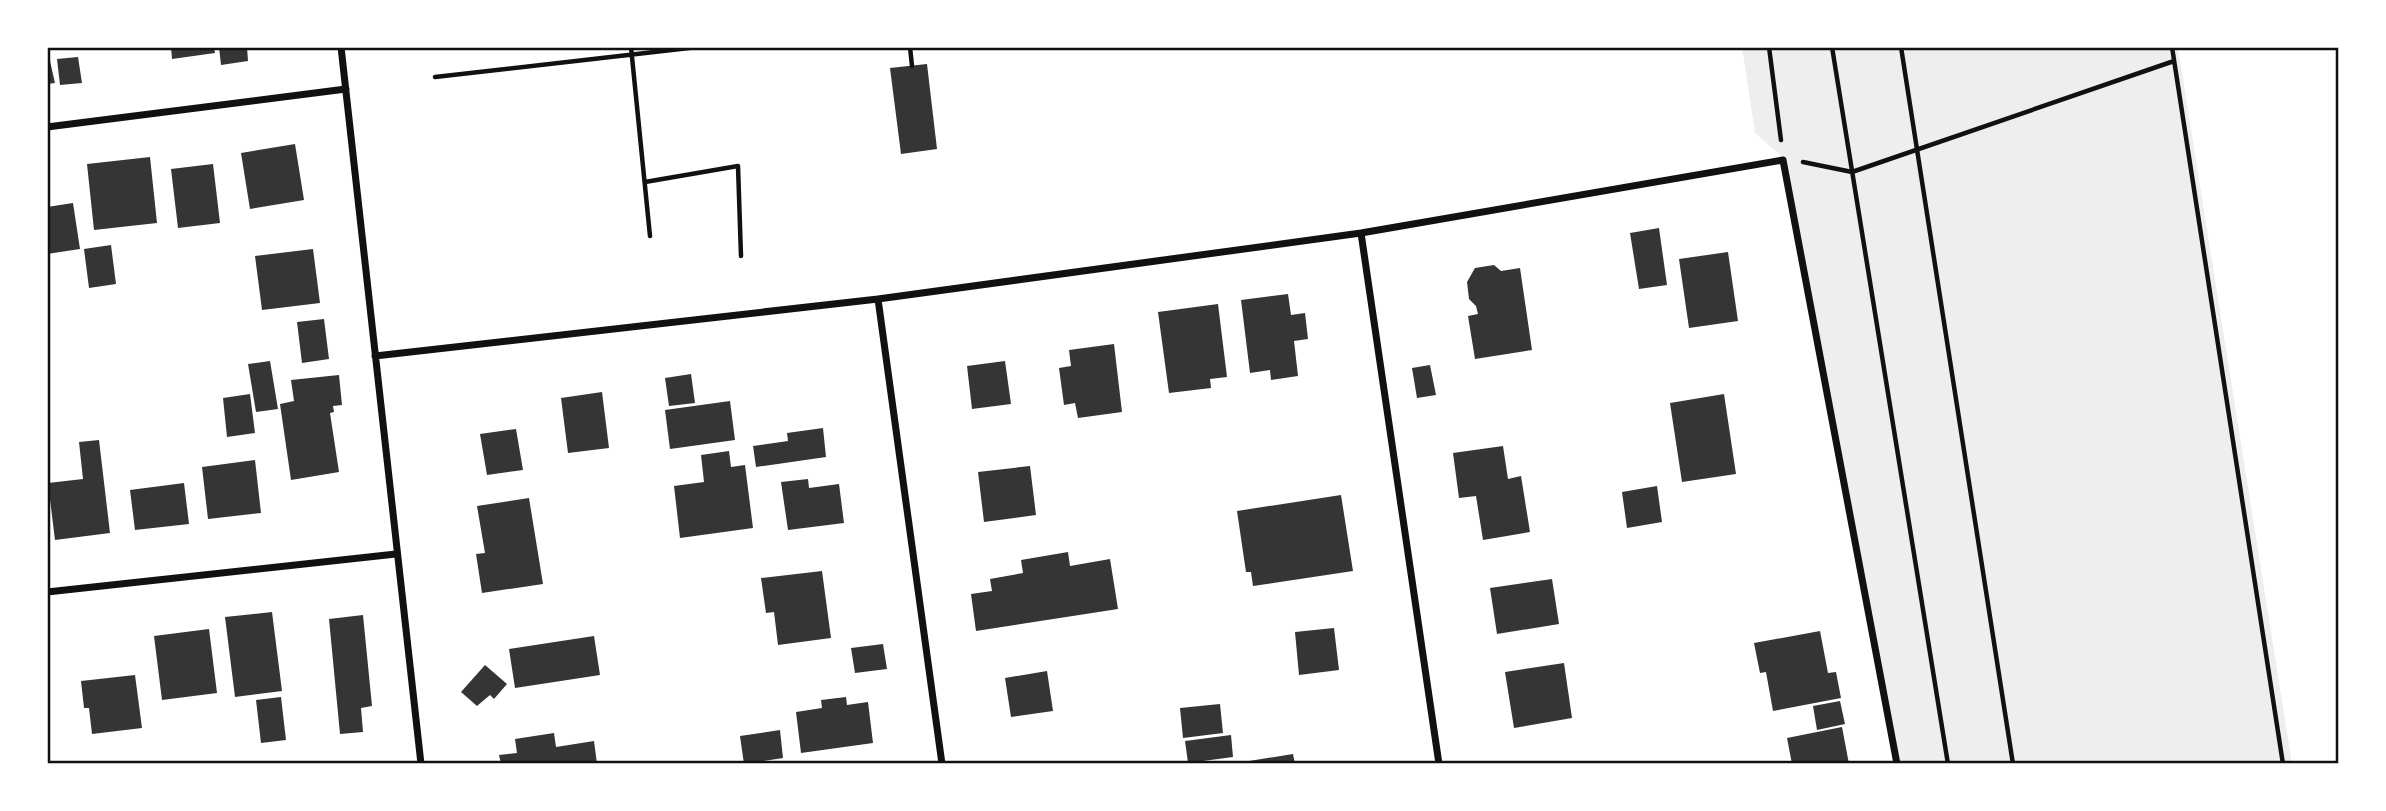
<svg xmlns="http://www.w3.org/2000/svg" width="2386" height="811" viewBox="0 0 2386 811" font-family="'Alegreya Sans',sans-serif">
	<style>
		.green { fill: #eee }
		.building { fill: #353535 }
		.lines { fill: none; stroke-linecap: round; stroke-linejoin: round }
		.path { stroke: #111; stroke-width: 4.5 }
		.minor { stroke: #111; stroke-width: 7 }
		.neatline { fill: none; stroke: #111; stroke-width: 2.5 }
	</style>
	<rect width="100%" height="100%" fill="#fff"/>
	<path class="green" d="M1742,47H2178L2292,764H1895L1785,159L1755,133Z"/>
	<path class="building" d="M171,47H214L215,53L172,59Z
		M219,47H247L248,61L221,65Z
		M47,48L55,83L47,84Z
		M78,57L82,83L60,85L57,59Z
		M927,64L937,149L901,154L890,68Z
		M295,144L304,200L250,209L241,153Z
		M150,157L157,223L94,230L87,164Z
		M213,164L220,223L178,228L171,169Z
		M73,203L80,249L47,254V207Z
		M1659,228L1667,285L1639,289L1630,233Z
		M111,245L116,284L89,288L84,249Z
		M313,249L320,303L262,310L255,256Z
		M1728,252L1738,321L1689,328L1679,259Z
		M1494,265L1501,271L1520,268L1532,350L1475,359L1468,316L1478,314L1476,306L1469,299L1467,282L1475,268Z
		M1288,294L1291,315L1305,313L1308,339L1294,341L1298,376L1271,380L1270,370L1250,373L1241,300Z
		M1218,304L1227,377L1210,379L1211,388L1169,393L1158,312Z
		M324,319L329,359L302,363L297,322Z
		M1114,344L1122,412L1078,418L1075,403L1064,405L1059,368L1071,366L1069,350Z
		M270,361L278,409L256,412L248,364Z
		M1005,361L1011,404L972,409L967,366Z
		M1430,365L1436,395L1417,398L1412,368Z
		M691,374L695,403L669,406L665,378Z
		M339,375L342,405L333,406L334,412L330,413L339,472L291,480L280,404L294,401L291,380Z
		M602,392L609,448L568,453L561,398Z
		M250,394L255,433L227,437L223,398Z
		M1724,394L1736,474L1682,482L1670,403Z
		M730,401L735,440L670,449L665,410Z
		M823,428L826,457L756,467L753,446L788,441L787,433Z
		M516,429L523,470L487,475L480,434Z
		M99,440L110,533L55,540L48,483L83,479L79,442Z
		M1503,446L1508,479L1521,476L1530,532L1483,540L1476,496L1459,498L1453,453Z
		M729,451L731,467L745,465L753,528L680,538L674,486L704,482L701,455Z
		M255,460L261,513L208,519L202,467Z
		M1030,466L1036,515L984,522L978,472Z
		M808,479L809,488L839,484L844,523L788,530L781,482Z
		M184,483L189,524L135,530L130,490Z
		M1657,486L1662,522L1627,528L1622,492Z
		M1341,495L1353,571L1253,586L1251,572H1246L1237,511Z
		M529,498L543,584L482,593L476,554L485,553L477,506Z
		M1068,552L1070,566L1110,559L1118,609L976,631L971,594L992,591L990,579L1023,573L1021,560Z
		M822,571L831,638L778,645L774,612L766,613L761,578Z
		M1552,579L1559,624L1497,634L1490,588Z
		M272,612L282,691L235,697L225,617Z
		M363,615L372,706L361,708L363,732L340,734L329,619Z
		M1334,628L1339,670L1299,675L1295,632Z
		M209,629L217,693L162,700L154,636Z
		M1820,631L1828,673L1836,672L1841,698L1773,711L1766,672L1760,673L1754,643Z
		M594,636L600,675L515,688L509,649Z
		M883,644L887,669L855,673L851,648Z
		M1564,663L1572,718L1514,728L1505,672Z
		M485,665L507,684L494,699L490,695L477,706L461,692Z
		M1047,671L1053,711L1011,717L1005,678Z
		M135,675L142,728L92,734L89,708H84L81,681Z
		M281,697L286,740L261,743L256,700Z
		M846,697L847,705L868,702L873,743L801,753L796,712L822,708L821,700Z
		M1840,701L1845,724L1817,730L1813,706Z
		M1220,704L1223,733L1183,738L1180,708Z
		M1842,727L1849,764H1792L1787,738Z
		M780,730L783,758L744,764L740,736Z
		M554,733L556,747L594,741L597,764H501L499,755L517,753L515,739Z
		M1231,735L1233,757L1188,763L1185,741Z
		M1293,754L1295,764H1249V761Z"/>
	<g class="lines">
		<path class="path" d="M631,47L650,236
			M910,47L912,66
			M1769,47L1781,140
			M1832,47L1948,764
			M1901,47L2013,764
			M2172,47L2283,764
			M435,77L698,47
			M1803,162L1852,172L2174,61
			M645,182L738,166L741,256"/>
		<path class="minor" d="M341,47L421,764
			M47,127L346,89
			M1361,233L1439,764
			M878,299L942,764
			M375,356L878,299L1361,233L1783,160L1897,764
			M47,592L396,554"/>
	</g>
	<rect width="2386" height="811" fill="none" stroke="#ffffff" stroke-width="98"/>
	<rect x="49" y="49" width="2288" height="713" class="neatline"/>
</svg>
